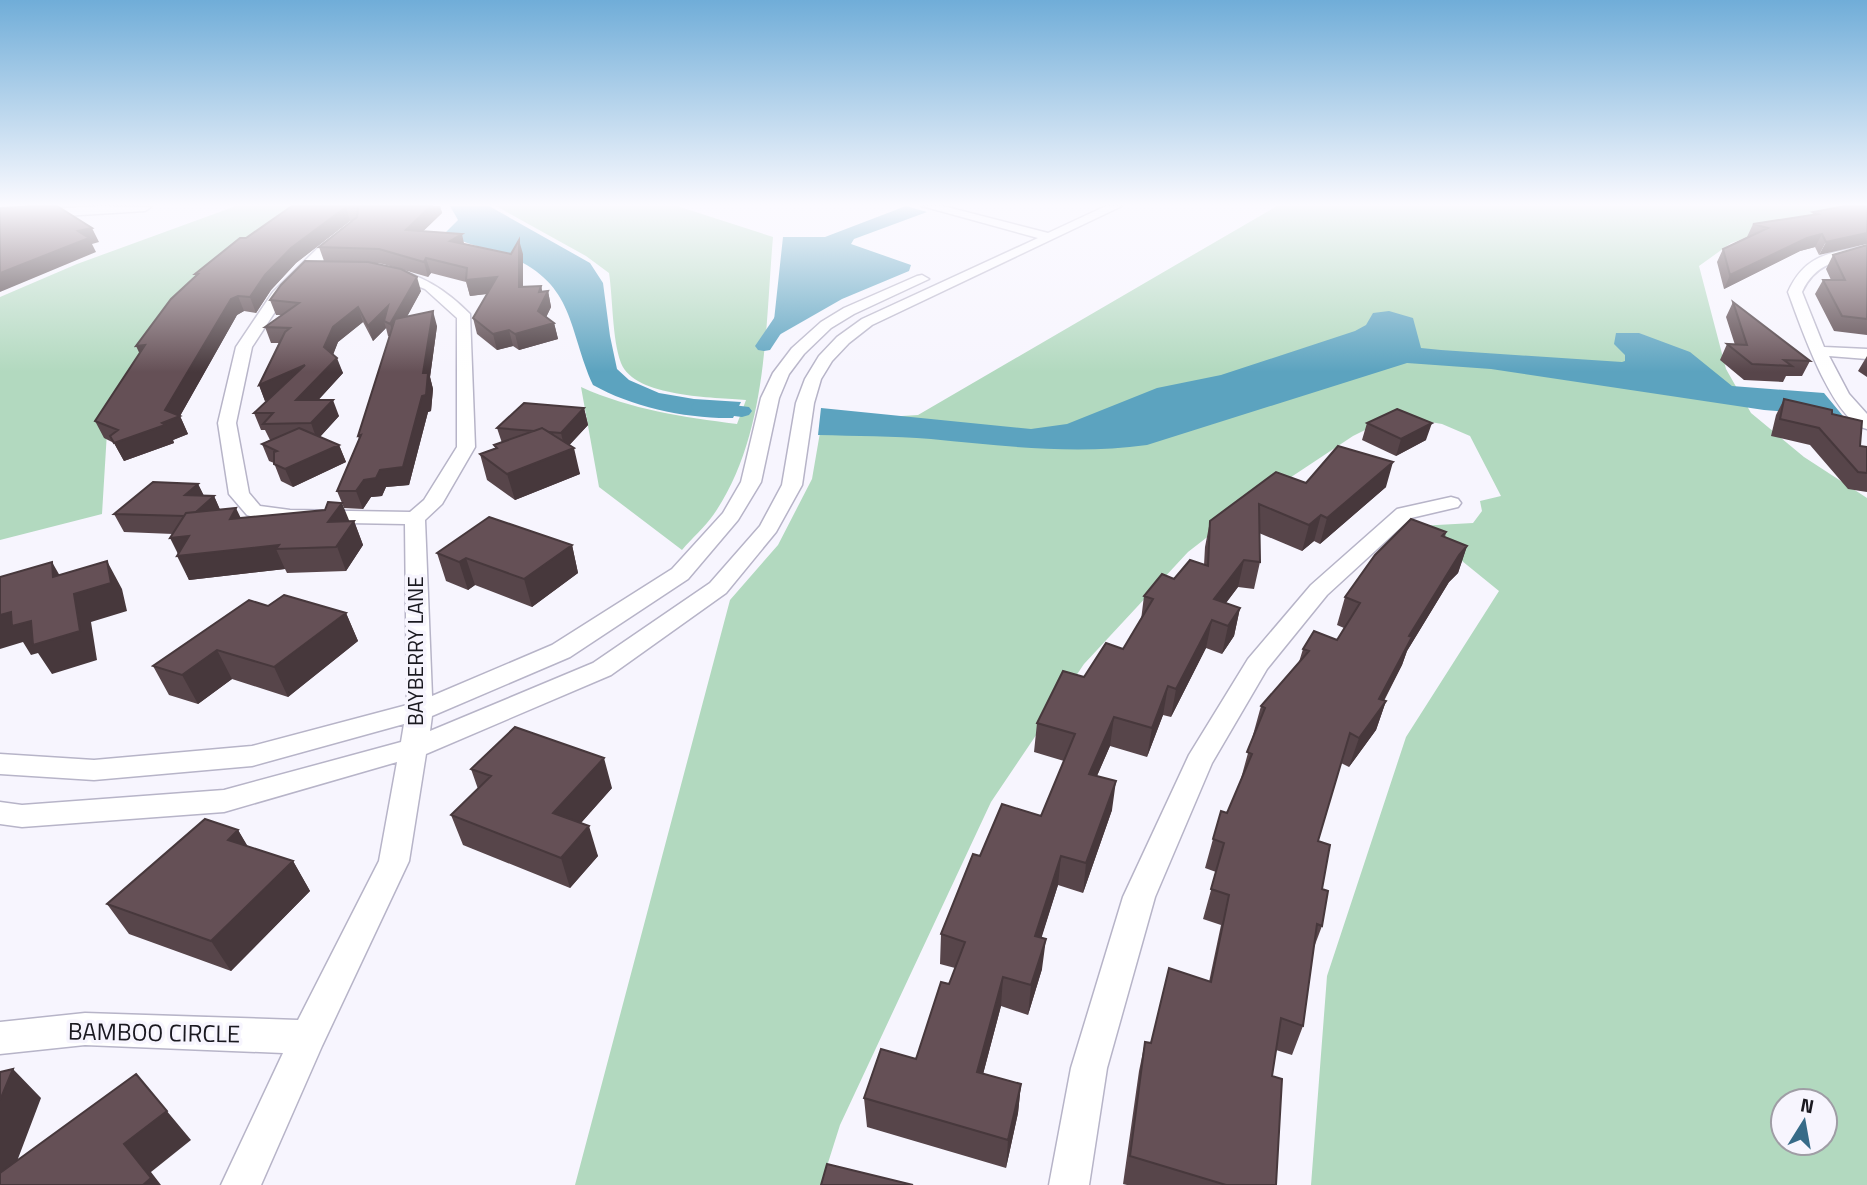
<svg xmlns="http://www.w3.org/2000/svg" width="1867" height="1185" viewBox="0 0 1867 1185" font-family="'Titillium Web',sans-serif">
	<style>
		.green { fill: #b2d9bf; fill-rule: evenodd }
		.water { fill: #5ca3bf }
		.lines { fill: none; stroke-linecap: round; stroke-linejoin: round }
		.canal { fill: #5ca3bf; fill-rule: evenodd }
		.street-casing { stroke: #b7b4c8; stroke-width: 3 }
		.street { fill: #fff; fill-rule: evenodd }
		.wall { fill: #57454a }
		.shaded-wall { fill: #47383c }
		.building { fill: #655056; stroke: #47383c; stroke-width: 2 }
		.labels { text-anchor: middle; stroke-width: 7; stroke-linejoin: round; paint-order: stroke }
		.street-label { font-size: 21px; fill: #1a1920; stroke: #f7f5fe }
		.near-street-label { font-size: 24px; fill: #1a1920; stroke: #f7f5fe }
	</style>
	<rect width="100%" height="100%" fill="#f7f5fe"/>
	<path class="green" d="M236,206H318L107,432L102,514L0,540V297L77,264Z
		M496,206H677L773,237C765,328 768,435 714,514C705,527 692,538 682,550L599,487L581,387C632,410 683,417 737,424L746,400C715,397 635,398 621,363C612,339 613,299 609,273L586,256Z
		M1277,206H1867L1785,225L1731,243L1699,266L1726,369L1751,413L1804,457L1867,498V1185H1311L1327,976L1406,737L1499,591L1419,526L1473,523L1482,511L1480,501L1501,496L1470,436L1442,424L1413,419L1385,420L1353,436L1246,507L1188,552L1084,664L991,802L840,1125L821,1185H575L730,600L778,545L812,479L822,421L918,415ZM1783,1101H1825V1143H1783Z"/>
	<path class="water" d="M450,206H489L590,263L603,283L610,336L617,369L629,380L659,393L694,399L741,402L733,418C687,419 632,407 593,385C568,329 575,285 511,257C489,248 465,245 445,233L458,220Z
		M906,206L927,212L854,239L851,244L911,265L909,271L842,299L772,339L783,237H825Z
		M1389,311L1413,318L1421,348L1441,350L1622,362L1625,361V355L1614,344L1616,333H1639L1690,352L1732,386L1824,393L1843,416L1764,410L1491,369L1407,363L1147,445C1074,455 1004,446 931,439C893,436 856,436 818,435L821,408L1031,429L1067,424L1157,388L1221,375L1355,331L1366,325L1373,313Z"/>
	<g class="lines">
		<path class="canal" d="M793,298L801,303L770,350L764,351L758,350L755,346L787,299Z
			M701,401L749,407L752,411L749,415L742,417L694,411L691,407L694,403Z"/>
		<defs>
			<path id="street" d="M100,206L151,207L145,211L0,220V212Z
				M922,206H943L1048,233L1106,206H1122L872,325L849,343L832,361L821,379L814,403L802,485L776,532L726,593L611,675L426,754L409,861L322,1046L261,1185H221L283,1053L85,1045L0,1054V1022L85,1013L298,1020L379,861L397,762L224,812L22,827L0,824V802L22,805L224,790L401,742L404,724L252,766L94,780L0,774V754L94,760L252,746L407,705L405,524L290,522L254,517L247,515L229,494L218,423L236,347L273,292L321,245L345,230L351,234L284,298L252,347L236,423L249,493L260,506L290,510L410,512L424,500L457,447V318L425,289L380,271L387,267C422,275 445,289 470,314L475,447L442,504L425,520L432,696L552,645L672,569L723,513L741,482L761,398L773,373L792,348L821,322L844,308L917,276L922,275L929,279L854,314L831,328L804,354L789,374L779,398L761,482L738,520L688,579L570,657L432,716L430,731L593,663L710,583L760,526L782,485L796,403L805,379L819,356L837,337L862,319L1038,238Z
				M1867,246V254C1838,260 1815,263 1802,292L1824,347L1867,349V359L1829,356L1849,394L1867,414V429C1832,421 1800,324 1788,292C1805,254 1830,253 1867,246Z
				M1451,497L1458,499L1461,503L1458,507L1411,518L1327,595L1267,669L1212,763L1155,897L1107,1068L1089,1185H1049L1071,1068L1123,897L1189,755L1248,659L1311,585L1397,509Z"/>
		</defs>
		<use href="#street" class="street-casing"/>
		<use href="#street" class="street"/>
	</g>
	<path class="wall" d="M292,206H440L442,213L423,231L464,244L511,254H523V287L541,286L542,292L548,291L551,307L546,317L554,323L558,339L519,350L513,346L497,350L477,334L473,318L487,294L470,296L466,282L431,273L428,277L383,264L375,263L421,291L407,316L437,326L430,377L433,389L431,411L428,412L409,485L386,487L382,496L371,497L363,509L344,508L337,491L359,439L358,436L390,337L388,336L386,328L373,341L363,322L338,342L333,354L343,373L318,400L339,416L320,437L339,445L346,462L293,487L281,481L274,463L269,461L262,444L270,440L265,430H261L254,413L269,399L265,401L259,385L279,343H271L265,327L282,315H276L270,300L324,261L319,247L353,221H350L296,263L271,290L256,313L244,311L237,315L180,416L188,434L173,440L174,443L124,461L114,443L104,438L95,421L196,276L195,274Z
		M1845,206L1819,255L1815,247L1800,251L1724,289L1717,262L1723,249L1747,237L1753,224L1812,215L1813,212Z
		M1867,245V335L1834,331L1815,294L1823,280H1831L1826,269L1833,255Z
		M1733,302L1810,361L1802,376H1786L1783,382L1744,380L1720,360L1727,344L1735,345L1726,317Z
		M1867,356V377L1858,371Z
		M1784,399L1832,414L1860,446L1867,447V492L1848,489L1810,445L1771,436L1776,415Z
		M584,408L588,425L569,445L580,474L515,500L487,480L480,454L495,448L494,445L502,443L497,428Z
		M1367,423L1426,440L1396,456L1362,440Z
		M1306,483L1386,487L1320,544L1314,541L1302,551L1259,533L1260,562L1254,589L1238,587L1226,603L1240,608L1234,636L1222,654L1206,648L1171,717L1163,715L1147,757L1110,746L1097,776L1112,810L1083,893L1058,885L1041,938L1042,969L1028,1015L1001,1006L983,1074L1021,1084L1018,1113L1006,1168L867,1127L864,1098L916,1059L949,984L955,968L940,964L941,934L980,856L1041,816L1064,761L1034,752L1037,723L1084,677L1123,649L1141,620L1144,596L1174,579L1204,565L1205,547L1210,521Z
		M198,484L204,496H214L220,510L241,518L354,521L363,545L346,571L287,573L285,569L189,580L178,554L173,534L124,532L114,514Z
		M1446,532L1445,537L1467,546L1458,573L1449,582L1407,651L1402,665L1384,701H1386L1376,730L1349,767L1341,763L1318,841L1322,889V926L1313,950L1303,1026L1292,1055L1276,1050L1272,1076L1276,1185H1127L1123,1184L1139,1071L1145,1042L1151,1043L1209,982L1221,925L1203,919L1216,872L1205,868L1213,839L1227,813L1240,782L1261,706L1299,662L1303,649L1337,640L1344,628L1337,625L1345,597Z
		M572,545L578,573L532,607L475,585L468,590L446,581L437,553Z
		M268,606L346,613L358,641L288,697L232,679L198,704L169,695L153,666Z
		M471,769L612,788L581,823L598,856L570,888L463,845L451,815L478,789Z
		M238,830L247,846L293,861L310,891L231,971L129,934L107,904Z"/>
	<path class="shaded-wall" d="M431,206H440L442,213L410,244L406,230Z
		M346,207L350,221L296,263L271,290L256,313L250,297L265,275L291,248Z
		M92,228L99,242L92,244L96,252L0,292V273L78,231Z
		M1867,233V244L1819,255L1826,242Z
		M462,234L465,248L450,241Z
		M1822,234L1815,247L1800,251L1724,289L1730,275L1807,238Z
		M519,240L523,254V303L519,287Z
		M426,258L431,273L428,277L424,262Z
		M417,277L421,291L395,339L390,324L384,321L386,328L373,341L368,326Z
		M497,277L501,292L470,296L466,280Z
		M541,286L544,299L548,291L551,307L542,326L554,323L558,339L519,350L515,334L538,311L539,292Z
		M238,296L244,311L237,315L180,416L188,434L173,440L174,443L124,461L114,443L165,410L231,299Z
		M358,307L363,322L338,342L330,363L324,347L333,327Z
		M433,311L437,326L430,377L433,389L431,411L428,412L409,485L386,487L382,496L371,497L363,509L356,491L423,373Z
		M509,330L513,346L497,350L493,334Z
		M145,345L144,363L136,346Z
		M337,358L343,373L303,417L296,400Z
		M305,365L311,381L265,401L259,385Z
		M333,400L339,416L317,440L311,423Z
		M584,408L588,425L565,450L561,433Z
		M1432,423L1426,440L1396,456L1401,439Z
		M339,445L346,462L293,487L285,469Z
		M574,448L580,474L515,500L507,474Z
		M1393,462L1386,487L1320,544L1327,518Z
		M198,484L207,502L185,495Z
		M214,496L222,514L191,517Z
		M342,503L351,525L354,521L363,545L346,571L328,522Z
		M236,508L247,531L230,519Z
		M1321,515L1314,541L1302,551L1309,525Z
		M189,536L279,545L276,549L285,569L189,580L177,556H179L170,538Z
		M572,545L578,573L532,607L524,579Z
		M1467,546L1458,573L1449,582L1407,651L1402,665L1377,713L1386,701L1376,730L1349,767L1359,738L1409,636L1459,555Z
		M466,558L475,585L468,590L459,562Z
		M1244,560L1238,587L1213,620H1212L1206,648L1171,717L1176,689L1214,599Z
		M107,561L122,589L127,611L91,622L97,660L52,674L38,653L31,655L23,642L0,649V615L11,612L31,621L74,594Z
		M52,562L68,590L53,577Z
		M1240,608L1234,636L1222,654L1228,626Z
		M346,613L358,641L288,697L274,667Z
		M217,650L232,679L198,704L182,675Z
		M1168,686L1163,715L1147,757L1152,728Z
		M1114,717L1110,746L1085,803L1089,774Z
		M604,758L612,788L563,843L553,813Z
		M1116,781L1112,810L1083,893L1086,863Z
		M589,826L598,856L570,888L561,858Z
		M238,830L256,860L228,840Z
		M1061,856L1058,885L1033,965L1035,936Z
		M293,861L310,891L231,971L211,941Z
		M1046,939L1042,969L1028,1015L1031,985Z
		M1003,977L1001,1006L976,1101L977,1072Z
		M13,1069L41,1098L8,1185H0V1100Z
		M136,1074L191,1140L151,1172L161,1185H143L124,1144Z
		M1021,1084L1018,1113L1006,1168L1008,1140Z"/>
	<path class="building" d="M35,206H57L92,228L78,231L89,238L0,273V208Z
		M292,206H431L406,230L462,234L450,241L511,254L519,240V287L541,286L539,292L548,291L538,311L554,323L515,334L509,330L493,334L473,318L497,277L466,280L467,268L426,258L424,262L379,249L319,247L357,217L358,208L346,207L291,248L265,275L250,297L238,296L231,299L165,410L180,416L162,423L165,425L114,443L110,436L118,430L95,421L145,345L136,346L171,299L198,274H195L240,238H246Z
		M1845,206H1867V233L1826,242L1822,234L1807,238L1730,275L1723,249L1768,228L1753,224L1818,214L1813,212Z
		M1867,245V319L1842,316L1823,280H1845L1833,255Z
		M305,261L368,262L401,269L417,277L390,324L384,321L388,306L368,326L358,307L333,327L324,347L337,358L296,400H333L311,423L263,424L273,413H254L305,365L259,385L285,332L290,328L265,327L299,303L270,300L281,285Z
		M1733,302L1810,361L1784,360L1792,366L1752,364L1727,344L1747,345Z
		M433,311L423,373H428L426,395L422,396L403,467L380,470L376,478L364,480L356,491H337L361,435L358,436L395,319Z
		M1784,399L1832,410V414L1862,421L1860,446L1867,447V473L1858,472L1819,428L1780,419Z
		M524,403L584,408L561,433L549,432L542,428L534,431L497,428Z
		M1397,409L1432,423L1401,439L1367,423Z
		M299,428L339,445L285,469L274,464V452L277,451L262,444Z
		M542,428L574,448L507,474L480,454L497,448L494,445Z
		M1338,446L1393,462L1327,518L1321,515L1309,525L1259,504L1260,562L1244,560L1214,599L1240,608L1228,626L1212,620L1176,689L1168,686L1152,728L1114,717L1089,774L1116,781L1086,863L1061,856L1035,936L1046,939L1031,985L1003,977L977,1072L1021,1084L1008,1140L864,1098L881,1049L916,1059L941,982L949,984L965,942L941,934L973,854L980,856L1002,804L1041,816L1075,734L1037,723L1063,671L1084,677L1106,643L1123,649L1153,599L1144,596L1162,574L1174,579L1190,560L1208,566L1210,521L1276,472L1306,483Z
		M153,482L198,484L185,495L214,496L196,512L186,513L184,516L114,514Z
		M328,502L342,503L328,522L354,521L336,547L276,549L279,545L177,556L189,536L170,538L186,513L236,508L230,519L325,510Z
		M489,517L572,545L524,579L466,558L459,562L437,553Z
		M1411,519L1446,532L1442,536L1467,546L1459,555L1409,636L1412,637L1379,699L1386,701L1359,738L1350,733L1318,841L1330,845L1322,889L1328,891L1322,926L1317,924L1303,1026L1281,1018L1272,1076L1282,1079L1276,1185H1226L1130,1156L1145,1042L1151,1043L1169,968L1211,982L1229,895L1211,889L1224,843L1213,839L1221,811L1227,813L1252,754L1247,752L1265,708L1261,706L1309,651L1303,649L1314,631L1337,640L1360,603L1345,597L1375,555Z
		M107,561L111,583L74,594L80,631L33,645L31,621L12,626L11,612L0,615V577L52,562L53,577Z
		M284,595L346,613L274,667L217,650L182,675L153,666L249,600L268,606Z
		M515,727L604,758L553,813L589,826L561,858L451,815L491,776L471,769Z
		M205,819L238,830L228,840L293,861L211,941L107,904Z
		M13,1069L0,1100V1072Z
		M136,1074L167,1111L124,1144L151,1178L143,1185H0V1173Z
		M827,1164L913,1185H821Z"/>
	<linearGradient id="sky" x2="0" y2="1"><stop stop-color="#70add8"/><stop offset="0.55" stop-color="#fbfaff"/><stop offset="1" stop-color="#fbfaff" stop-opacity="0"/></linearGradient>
	<rect width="1867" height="372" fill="url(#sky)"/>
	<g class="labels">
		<g class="street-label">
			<text transform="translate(416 651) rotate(-90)" y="7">BAYBERRY LANE</text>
		</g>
		<g class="near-street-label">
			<text transform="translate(154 1033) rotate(1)" y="8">BAMBOO CIRCLE</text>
		</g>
	</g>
	<g transform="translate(1804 1122) rotate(11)"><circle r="33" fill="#f7f5fe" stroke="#9f9da5" stroke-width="2"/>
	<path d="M0-5L12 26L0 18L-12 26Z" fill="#376b88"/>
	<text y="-10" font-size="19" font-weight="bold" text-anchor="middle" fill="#1a1920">N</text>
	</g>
</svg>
